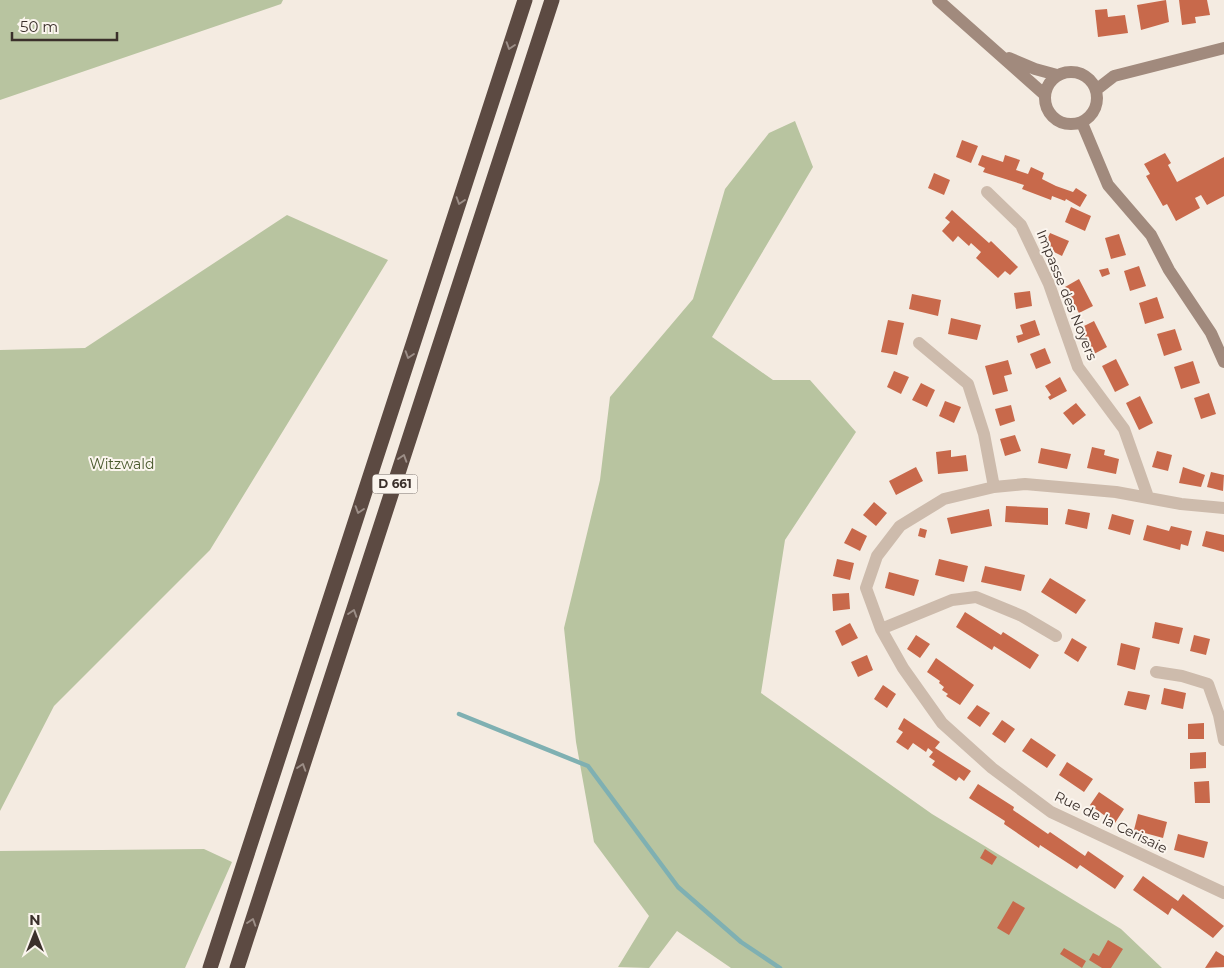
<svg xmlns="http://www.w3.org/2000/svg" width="1224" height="968" viewBox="0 0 1224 968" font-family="Montserrat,sans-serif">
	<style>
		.green { fill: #b8c4a0 }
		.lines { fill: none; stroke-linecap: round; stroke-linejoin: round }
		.stream { stroke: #7fb0b2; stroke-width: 4.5 }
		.building { fill: #c8694b }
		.street { stroke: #cdbbac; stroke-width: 12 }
		.secondary { stroke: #a18a7d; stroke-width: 12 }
		.highway { stroke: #5c4a42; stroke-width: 15 }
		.oneway { stroke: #9c8e87 }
		.labels { text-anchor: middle; stroke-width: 4; stroke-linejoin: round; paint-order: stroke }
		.shield { fill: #fbf5ee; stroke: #756b66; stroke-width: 1 }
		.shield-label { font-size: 12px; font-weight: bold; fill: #3b302b }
		.street-label { font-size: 14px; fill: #3b302b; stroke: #fbf5ee }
		.park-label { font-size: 14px; fill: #4a5a2e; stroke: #fbf5ee }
	</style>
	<rect width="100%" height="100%" fill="#f4ebe1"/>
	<path class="green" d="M0,0H283L281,4L0,100Z
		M795,121L813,167L712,337L773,380H810L856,432L785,540L761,693L932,814L1121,929L1162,968H731L677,931L649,968L618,967L649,916L594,842L576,742L564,628L600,480L610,397L693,299L725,189L769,133Z
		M287,215L388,260L210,550L54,706L0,811V350L85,348Z
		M204,849L232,862L185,968H0V851Z"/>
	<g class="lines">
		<path class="stream" d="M459,714L588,766L678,887L741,942L780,968"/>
	</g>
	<path class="building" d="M1166,0L1169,22L1141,30L1137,5Z
		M1179,0H1207L1210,15L1195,17L1196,23L1182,25Z
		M1107,9L1108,17L1125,15L1128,33L1098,37L1095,10Z
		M962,140L978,146L971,163L956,157Z
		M1165,153L1171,163L1168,165L1177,182L1224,157V196L1207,205L1201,195L1195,198L1200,208L1176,221L1167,204L1163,206L1146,176L1150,174L1144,164Z
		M982,155L1003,162L1005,155L1020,160L1016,170L1028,174L1031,167L1044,173L1042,179L1056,186L1073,192L1076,188L1087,195L1080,207L1066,199L1065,201L1052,196L1051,200L1022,189L1024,185L983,172L985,168L978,165Z
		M934,173L950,180L944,195L928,188Z
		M1071,207L1091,216L1085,231L1065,222Z
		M952,210L989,243L991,241L1018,267L1010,275L1005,271L998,278L976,258L981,252L971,243L969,246L958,236L953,242L942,231L950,222L945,218Z
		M1050,233L1069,241L1062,256L1044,247Z
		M1119,234L1126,255L1111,259L1105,238Z
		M1139,266L1146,286L1130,291L1124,271Z
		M1108,268L1110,274L1102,277L1099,270Z
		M1079,279L1093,306L1079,313L1065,287Z
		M1030,291L1032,306L1016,309L1014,293Z
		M912,294L941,300L938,316L909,309Z
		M1157,297L1164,318L1145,324L1139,303Z
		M951,318L981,325L977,340L948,334Z
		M888,320L904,323L897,355L881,352Z
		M1035,320L1040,335L1018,343L1016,336L1023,334L1020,325Z
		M1094,321L1107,347L1094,354L1080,328Z
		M1175,329L1182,350L1164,356L1157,334Z
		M1045,348L1051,363L1036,369L1030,354Z
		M1116,359L1129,385L1115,392L1102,366Z
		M1008,360L1012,374L1004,376L1008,391L993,395L985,366Z
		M1193,361L1200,383L1181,389L1174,367Z
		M894,371L909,377L901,394L887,387Z
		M1060,377L1067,391L1050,400L1048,397L1051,395L1045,386Z
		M921,383L935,390L927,407L912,400Z
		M1209,393L1216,414L1201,419L1194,398Z
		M1140,396L1153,423L1139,430L1126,403Z
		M945,401L961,407L954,423L939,416Z
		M1076,403L1086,415L1073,425L1063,413Z
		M1011,405L1015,421L1000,426L995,409Z
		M1015,435L1021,451L1005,456L1000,439Z
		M1092,447L1105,450L1104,455L1119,459L1116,474L1087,468Z
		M1041,448L1071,454L1067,469L1038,463Z
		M951,450V457L966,455L968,471L938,474L936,452Z
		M1157,451L1172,455L1168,471L1152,467Z
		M916,467L923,481L896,495L889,481Z
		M1183,467L1205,475L1201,487L1179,483Z
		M1211,472L1224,475L1223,491L1207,487Z
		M874,502L887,513L876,526L863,515Z
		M1006,506L1048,508V525L1005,522Z
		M989,509L992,526L951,534L947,518Z
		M1068,509L1090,513L1087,529L1065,524Z
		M1112,514L1134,520L1130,535L1108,529Z
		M1147,525L1169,531L1171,526L1192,531L1188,546L1181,544L1180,550L1143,540Z
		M852,528L867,536L860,551L844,543Z
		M920,528L927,530L925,538L918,536Z
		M1206,531L1224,535V552L1202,546Z
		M837,559L854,563L850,580L833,576Z
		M939,559L968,566L964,582L935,575Z
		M985,566L1025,575L1021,591L981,582Z
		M889,572L919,580L914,596L885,588Z
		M1050,578L1086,600L1076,614L1041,592Z
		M849,593L850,609L833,611L832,594Z
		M965,612L1001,635L1003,632L1039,655L1030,669L994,646L992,650L956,627Z
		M1155,622L1183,628L1179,644L1152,638Z
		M850,623L858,638L842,646L835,631Z
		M916,635L930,644L920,658L907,649Z
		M1194,635L1210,639L1206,655L1190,651Z
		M1072,638L1087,647L1078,662L1064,653Z
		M1121,643L1140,648L1135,670L1117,665Z
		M867,655L873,670L858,677L851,662Z
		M936,658L974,685L960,705L946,696L948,694L942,690L944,687L939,683L940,681L927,672Z
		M883,685L896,694L887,708L874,699Z
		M1164,688L1186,693L1183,709L1161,704Z
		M1128,691L1150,695L1146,710L1124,705Z
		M977,705L990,713L980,727L967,718Z
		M904,718L940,742L935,748L971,771L964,781L959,777L956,781L932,765L935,761L929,757L933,752L928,748L926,752L913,743L908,750L896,742L903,732L898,729Z
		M1002,720L1015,729L1005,743L992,734Z
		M1204,723V739H1188V724Z
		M1031,738L1056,755L1047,768L1022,751Z
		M1206,752V768L1190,769V753Z
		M1067,762L1093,779L1084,792L1059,775Z
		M1209,781L1210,803H1195L1194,782Z
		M978,784L1014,807L1013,810L1048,834L1050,832L1085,856L1088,851L1124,876L1115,889L1080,865L1077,869L1040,845L1039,848L1004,824L1005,821L969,798Z
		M1099,792L1124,809L1115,823L1090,805Z
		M1138,814L1167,822L1163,838L1134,830Z
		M1178,834L1208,842L1204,858L1174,850Z
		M985,849L997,857L992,865L980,858Z
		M1143,876L1178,901L1183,894L1224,926L1213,938L1172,908L1168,915L1133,890Z
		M1013,901L1025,908L1009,935L997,928Z
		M1108,940L1123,949L1111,968H1102L1089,960L1093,953L1099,956Z
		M1064,948L1086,961L1082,968L1060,954Z
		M1216,951L1224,956V967L1205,968Z"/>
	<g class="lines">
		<path class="street" d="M987,192L1021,225L1049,284L1078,367L1124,429L1148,497
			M919,343L968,384L984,434L994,487
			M1224,508L1181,504L1116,492L1025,484L994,487L944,499L900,526L877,556L866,588L881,629L903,668L942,723L992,768L1051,812L1224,893
			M881,629L952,600L976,597L1022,616L1056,636
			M1156,672L1182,676L1208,684L1219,715L1224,740"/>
		<path class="secondary" d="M938,0L1045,95
			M1009,58L1035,69L1057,75
			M1045 98a26 26 0 1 1 52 0a26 26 0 1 1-52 0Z
			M1096,90L1114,76L1224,48
			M1082,123L1108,185L1151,235L1169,270L1211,333L1224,362"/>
		<path class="highway" d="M210,968L525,0
			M237,968L552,0"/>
	</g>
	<defs><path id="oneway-chevron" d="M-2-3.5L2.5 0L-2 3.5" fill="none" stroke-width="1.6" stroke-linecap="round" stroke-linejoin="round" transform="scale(1.25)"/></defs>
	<g class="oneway">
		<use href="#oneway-chevron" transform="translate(510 46) rotate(108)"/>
		<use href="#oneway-chevron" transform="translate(460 201) rotate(108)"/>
		<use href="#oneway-chevron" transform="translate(409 355) rotate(108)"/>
		<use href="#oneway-chevron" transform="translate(403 458) rotate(-72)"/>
		<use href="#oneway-chevron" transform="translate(359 510) rotate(108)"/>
		<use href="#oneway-chevron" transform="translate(353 613) rotate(-72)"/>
		<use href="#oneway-chevron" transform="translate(302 767) rotate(-72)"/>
		<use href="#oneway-chevron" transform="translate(252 922) rotate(-72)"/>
	</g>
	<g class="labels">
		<rect class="shield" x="372.5" y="474.5" width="45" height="19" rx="4"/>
		<g class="shield-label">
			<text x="395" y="488">D 661</text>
		</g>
		<g class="street-label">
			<text transform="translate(1067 295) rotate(68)" y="5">Impasse des Noyers</text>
			<text transform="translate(1111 822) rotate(26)" y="5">Rue de la Cerisaie</text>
		</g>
		<g class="park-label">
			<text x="122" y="469">Witzwald</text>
		</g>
	</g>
	<g transform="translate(35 933)" stroke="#fbf5ee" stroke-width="4" paint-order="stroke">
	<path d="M0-4L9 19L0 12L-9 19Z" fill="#3b302b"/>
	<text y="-8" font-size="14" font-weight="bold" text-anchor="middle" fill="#3b302b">N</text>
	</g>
	<path d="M12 32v8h105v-8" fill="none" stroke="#3b302b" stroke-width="2.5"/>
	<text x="20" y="32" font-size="15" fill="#3b302b" stroke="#fbf5ee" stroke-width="4" paint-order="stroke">50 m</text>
</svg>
